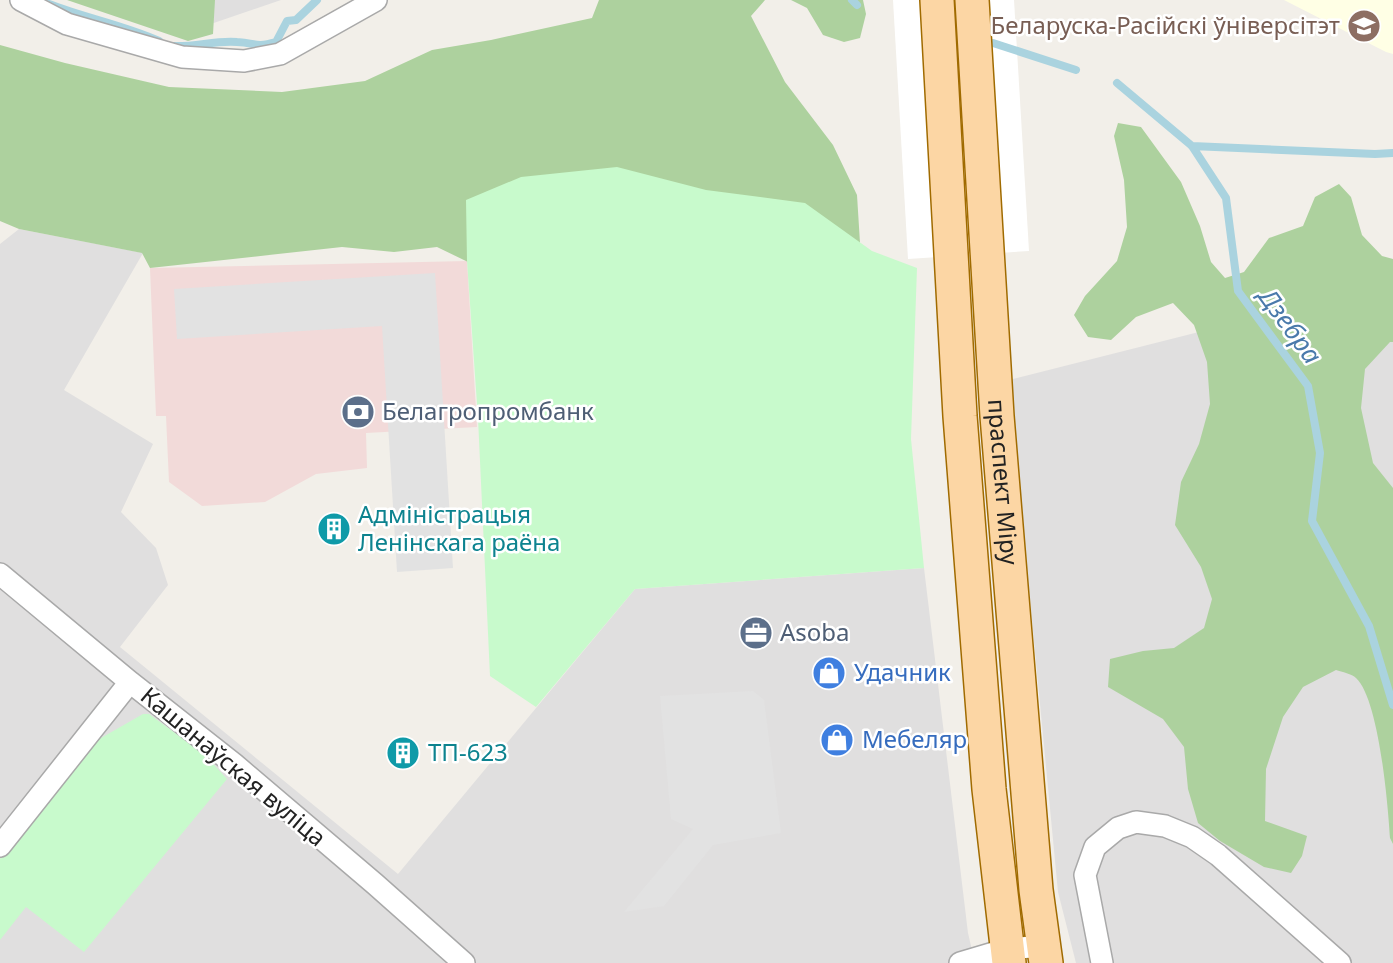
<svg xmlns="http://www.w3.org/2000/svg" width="1393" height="963" viewBox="0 0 1393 963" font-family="'Noto Sans',sans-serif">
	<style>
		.residential { fill: #e0dfdf }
		.commercial { fill: #f2dad9 }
		.education { fill: #ffffe5 }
		.forest { fill: #add19e }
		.park { fill: #c8facc }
		.parking { fill: #e2e2e2 }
		.pier { fill: #fff }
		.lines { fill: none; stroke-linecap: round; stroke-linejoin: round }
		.stream { stroke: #aad3df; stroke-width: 8 }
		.minor-casing { stroke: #a9a9a9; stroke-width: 24 }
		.primary-casing { stroke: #a06b00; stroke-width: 36 }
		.minor { stroke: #fff; stroke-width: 21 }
		.primary { stroke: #fcd6a4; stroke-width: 33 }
		.labels { text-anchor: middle; stroke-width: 5; stroke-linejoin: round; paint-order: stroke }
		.education-label { font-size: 24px; fill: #785e54; stroke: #fff; text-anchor: end }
		.service-label { font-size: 24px; fill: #4e5e75; stroke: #fff; text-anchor: start }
		.street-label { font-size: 24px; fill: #222; stroke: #fff }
		.culture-label { font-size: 24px; fill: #0d838f; stroke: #fff; text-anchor: start }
		.shop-label { font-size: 24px; fill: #366cbe; stroke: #fff; text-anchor: start }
		.water-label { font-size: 26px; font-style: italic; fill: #4a7aab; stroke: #fff }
	</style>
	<rect width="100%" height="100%" fill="#f2efe9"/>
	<path class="residential" d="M198,0H281L205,26Z
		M19,229L143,253L64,390L153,444L121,512L156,548L168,585L120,647L398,874L635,589L924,568L968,933L975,963H0V244Z
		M1393,297V963H1076L1058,892L1009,380L1306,305Z"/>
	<path class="commercial" d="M467,261L477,427L366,433L367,468L316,474L265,502L202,506L169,482L166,416H156L150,268Z"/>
	<path class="education" d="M1284,0H1393V54L1386,52Z"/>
	<path class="forest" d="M67,0H215L213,34L188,41Z
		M599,0H765L751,16L785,82L833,145L857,195L860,243L468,262L437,247L394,252L342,247L150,268L142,253L19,229L0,221V45L65,63L169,87L282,92L365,81L432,50L491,40L592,18Z
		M791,0H863L866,14L860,38L844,42L823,35L807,8Z
		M1118,123L1141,127L1181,182L1200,226L1211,262L1225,278L1244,272L1269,238L1303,226L1315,197L1339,184L1351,197L1362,235L1382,256L1393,259V342H1390L1365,369L1361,408L1373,463L1393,488V844L1390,838C1388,805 1379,699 1356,678C1352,674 1342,672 1336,670L1303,687L1283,717L1266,769L1265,821L1307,836L1302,856L1291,873L1264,867L1220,841L1198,823L1188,789L1184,747L1163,719L1108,687L1110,659L1143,651L1174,648L1204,628L1212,599L1201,567L1175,525L1181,482L1199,444L1210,404L1207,362L1194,325L1173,303L1136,317L1111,340L1088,337L1074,315L1085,296L1117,261L1127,227L1124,180L1114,136Z"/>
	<path class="park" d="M617,167L706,190L805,203L872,251L917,268L911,439L924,568L635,589L536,707L490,676L478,418L467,261L466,200L521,177Z
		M143,714H149L204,754L227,779L84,952L26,907L0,940V859L94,742Z"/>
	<path class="parking" d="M435,273L453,568L397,572L382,326L177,339L174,289Z
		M753,691L764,700L781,833L713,845L664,906L624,912L693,829L671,819L660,696Z"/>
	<path class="pier" d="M893,0H1014L1029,251L908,259Z"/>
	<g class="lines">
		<path class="stream" d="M852,0L857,5
			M49,4C85,18 123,25 159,41
			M993,43L1076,70
			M174,46C195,47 217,40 237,42C257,43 254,48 276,42L287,21L296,20L317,0
			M1117,83L1192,146L1226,198L1238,291L1308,386L1320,453L1312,521L1369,626L1393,705
			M1192,146L1375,154L1393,153"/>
		<defs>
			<path id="minor" d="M21,0L67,24L182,57L244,61L280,54L376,0
				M0,574L130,682L234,764L375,884L464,963
				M0,846L130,682
				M960,963L1007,949L1044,946
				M1102,963L1085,875L1095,847L1118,828L1136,822L1165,826L1192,837L1218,855L1340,963"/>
			<g id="primary">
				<path d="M937,0L960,416L989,789L1009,963"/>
				<path id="s1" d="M972,0L997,416L1036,890L1046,963"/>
			</g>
		</defs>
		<use href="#minor" class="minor-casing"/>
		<use href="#primary" class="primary-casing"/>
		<use href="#minor" class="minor"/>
		<use href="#primary" class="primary"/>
	</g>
	<defs>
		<symbol id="university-disc" viewBox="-11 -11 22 22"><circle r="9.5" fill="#8d6e63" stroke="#fff"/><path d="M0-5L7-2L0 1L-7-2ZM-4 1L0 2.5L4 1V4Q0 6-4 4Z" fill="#fff"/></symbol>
		<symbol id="bank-disc" viewBox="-11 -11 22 22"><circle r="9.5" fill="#5c6f8a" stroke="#fff"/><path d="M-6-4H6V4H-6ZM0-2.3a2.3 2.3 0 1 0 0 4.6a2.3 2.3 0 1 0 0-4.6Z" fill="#fff"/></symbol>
		<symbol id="building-disc" viewBox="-11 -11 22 22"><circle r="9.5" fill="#0f9aa8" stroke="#fff"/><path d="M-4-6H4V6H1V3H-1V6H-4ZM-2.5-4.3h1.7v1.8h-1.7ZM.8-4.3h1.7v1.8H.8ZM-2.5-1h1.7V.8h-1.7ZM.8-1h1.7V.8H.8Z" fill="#fff"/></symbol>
		<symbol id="office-disc" viewBox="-11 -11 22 22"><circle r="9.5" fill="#5c6f8a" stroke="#fff"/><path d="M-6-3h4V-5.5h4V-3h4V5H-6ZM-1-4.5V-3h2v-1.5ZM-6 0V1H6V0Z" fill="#fff"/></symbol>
		<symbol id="shop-disc" viewBox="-11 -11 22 22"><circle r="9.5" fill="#3f7fe0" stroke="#fff"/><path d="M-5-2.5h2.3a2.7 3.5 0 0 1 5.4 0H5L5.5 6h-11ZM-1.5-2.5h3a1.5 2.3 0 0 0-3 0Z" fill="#fff"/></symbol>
	</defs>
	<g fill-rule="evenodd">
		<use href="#university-disc" x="1345" y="7" width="38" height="38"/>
		<use href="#bank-disc" x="339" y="393" width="38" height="38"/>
		<use href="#building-disc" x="315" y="510" width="38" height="38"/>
		<use href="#office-disc" x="737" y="614" width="38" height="38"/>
		<use href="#shop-disc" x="810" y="654" width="38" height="38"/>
		<use href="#shop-disc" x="818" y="721" width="38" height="38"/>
		<use href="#building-disc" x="384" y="734" width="38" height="38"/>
	</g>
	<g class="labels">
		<g class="education-label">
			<text x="1340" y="34">Беларуска-Расійскі ўніверсітэт</text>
		</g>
		<g class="service-label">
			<text x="382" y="420">Белагропромбанк</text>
			<text x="780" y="641">Asoba</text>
		</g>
		<g class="street-label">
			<text dy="8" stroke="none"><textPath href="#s1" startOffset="483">праспект Міру</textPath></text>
			<text transform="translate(233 767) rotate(40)" y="8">Кашанаўская вуліца</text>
		</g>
		<g class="culture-label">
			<text x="358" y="523">Адміністрацыя<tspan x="358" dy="28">Ленінскага раёна</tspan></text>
			<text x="428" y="761">ТП-623</text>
		</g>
		<g class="shop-label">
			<text x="854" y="681">Удачник</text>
			<text x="862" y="748">Мебеляр</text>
		</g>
		<g class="water-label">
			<text transform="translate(1290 326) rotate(54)" y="9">Дзебра</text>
		</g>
	</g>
</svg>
